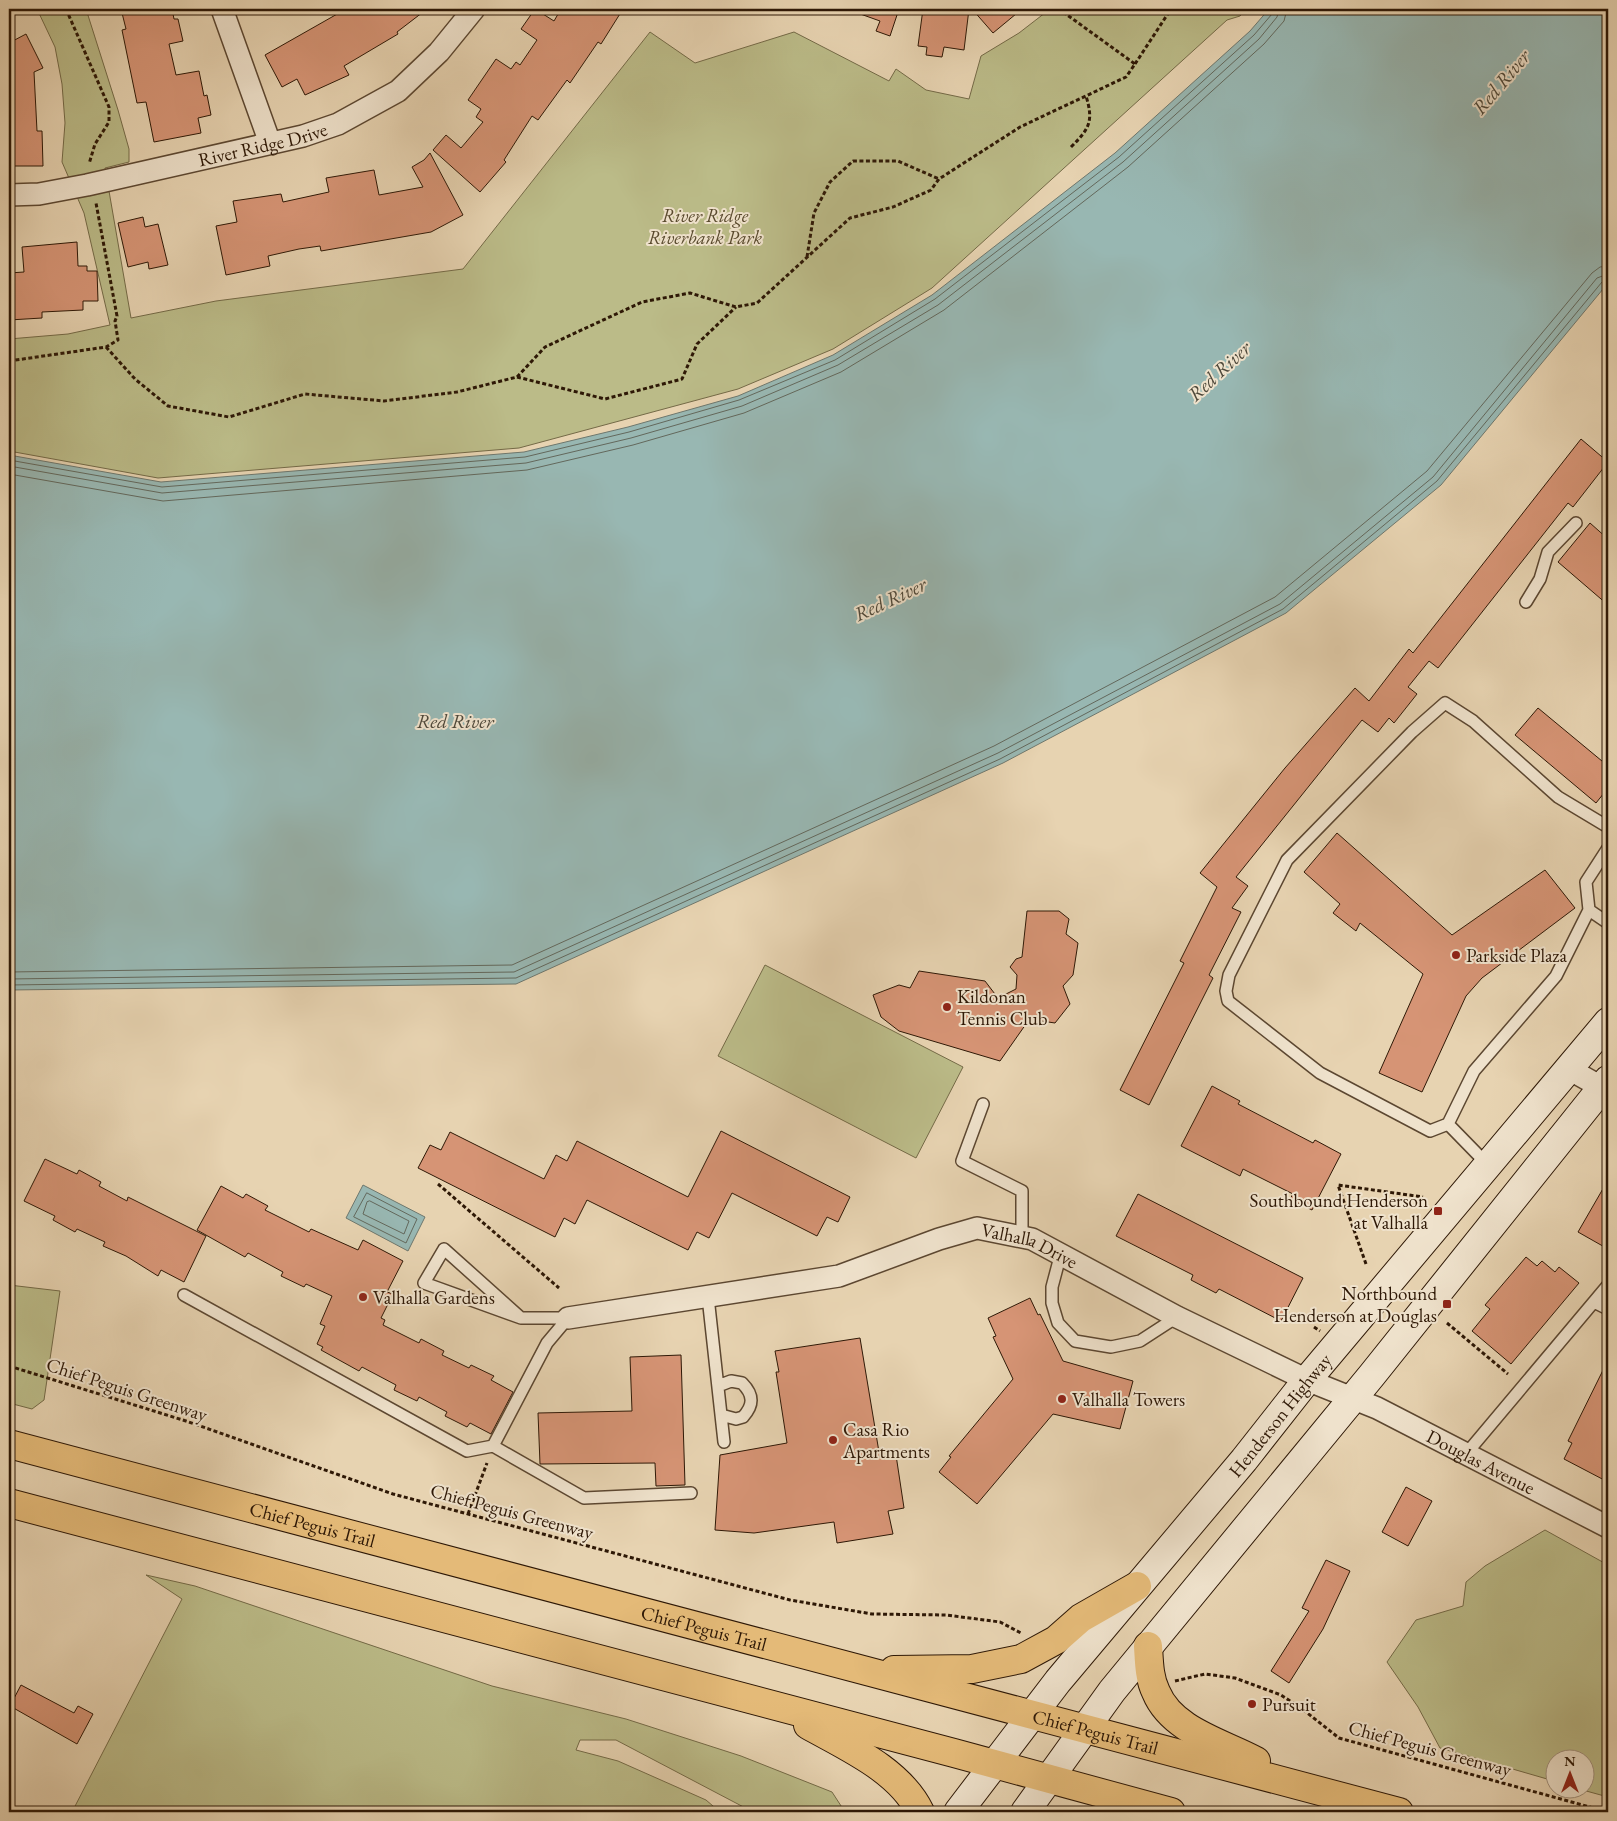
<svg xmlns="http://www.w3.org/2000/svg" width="1617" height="1821" viewBox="0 0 1617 1821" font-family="'EB Garamond',serif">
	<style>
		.green { fill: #bb8; stroke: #746a47 }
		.water { fill: #98b7b2; stroke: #6e776d }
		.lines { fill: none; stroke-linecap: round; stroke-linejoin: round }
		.shore { stroke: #63685c; stroke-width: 1 }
		.building { fill: #d69475; stroke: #2e1806 }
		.lane-casing { stroke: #5c4731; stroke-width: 14 }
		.street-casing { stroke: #5c4731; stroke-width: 24 }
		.secondary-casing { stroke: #2e1806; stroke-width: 30 }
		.primary-casing { stroke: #2e1806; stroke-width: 30 }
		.path { stroke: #2e1806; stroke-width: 3; stroke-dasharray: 4 2.5; stroke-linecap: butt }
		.lane { stroke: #efe2cc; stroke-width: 11 }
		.street { stroke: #efe2cc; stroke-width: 21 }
		.secondary { stroke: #efe2cc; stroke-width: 28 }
		.primary { stroke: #e4ba78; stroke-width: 28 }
		.poi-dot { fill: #8f2418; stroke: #efe2cc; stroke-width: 2 }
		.labels { text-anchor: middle; stroke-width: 4; stroke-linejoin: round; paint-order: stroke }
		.street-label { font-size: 19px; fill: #2e1806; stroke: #efe2cc }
		.park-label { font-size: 19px; font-style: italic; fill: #58492d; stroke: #efe2cc }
		.poi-label { font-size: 19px; fill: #2e1806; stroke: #efe2cc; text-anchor: start }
		.water-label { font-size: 20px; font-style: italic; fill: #4e483a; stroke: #efe2cc }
	</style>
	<rect width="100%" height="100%" fill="#e7d3b1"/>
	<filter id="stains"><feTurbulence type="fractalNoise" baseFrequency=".004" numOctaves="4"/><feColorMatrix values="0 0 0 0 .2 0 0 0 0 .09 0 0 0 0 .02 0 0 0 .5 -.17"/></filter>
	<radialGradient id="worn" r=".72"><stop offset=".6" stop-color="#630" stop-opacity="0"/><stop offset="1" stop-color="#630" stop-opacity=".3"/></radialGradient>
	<path class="green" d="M37,9H86L118,110L129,149V162L105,168L131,318L216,301L463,269L650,32L695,63L794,32L889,81L896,69L926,90L969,99L981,56L1019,33L1050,9H1246L1240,16L1227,20L932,288L833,349L738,389L519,448L158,478L9,451V339L68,334L110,325L84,213L62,162L65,123L62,84L55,47Z
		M765,965L963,1067L916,1158L718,1056Z
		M9,1285L60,1291L44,1400L32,1409L9,1403Z
		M1545,1530L1608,1565V1797L1579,1789L1584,1788V1758H1554V1781L1440,1748L1418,1707L1387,1662L1416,1620L1463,1606L1466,1582L1485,1566Z
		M146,1575L195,1586L492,1686L626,1719L741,1756L832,1792L845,1812H753L616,1740H580L576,1750L618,1761L706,1800L720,1812H72L182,1599Z"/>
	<path class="water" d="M1269,9H1608V283L1441,485L1286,613L1003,763L516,984L9,990V455L161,482L524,452L628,427L738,396L833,355L932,295L1115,153L1250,31Z
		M363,1185L425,1217L408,1251L346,1218Z"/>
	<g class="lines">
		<path class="shore" d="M9,460L162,487L525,457L629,432L739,400L835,360L935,299L1119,157L1254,35L1272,14L1273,9
			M9,466L162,493L526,463L631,438L742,406L838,365L938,305L1123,162L1259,39L1277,17L1279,9
			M9,474L163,501L527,470L633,445L744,413L841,372L944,310L1128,167L1264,44L1284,21L1287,9
			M9,972L512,965L994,746L1275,597L1427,471L1592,273L1600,267L1608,266
			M9,979L514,972L998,753L1280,604L1433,477L1597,278L1608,274
			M9,985L516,978L1000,759L1283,609L1437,481L1602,282L1608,280
			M367,1193L417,1219L406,1243L354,1217Z
			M370,1201L409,1221L404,1234L363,1214L367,1202Z"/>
	</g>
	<path class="building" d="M121,9H172L174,19H178L183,41L169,44L176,75L199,71L204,96L207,95L211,115L198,118L201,133L154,142L146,102L137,103L122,30L126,29Z
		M346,9H427L397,32L398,34L344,66L349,75L305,95L297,79L282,87L265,55Z
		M535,9L554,21L561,9H623L601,44L598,42L570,83L567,80L538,120L532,116L504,160L506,162L480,192L433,150L446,135L461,148L483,122L476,117L481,109L468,100L496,59L511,69L516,62L520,65L537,40L521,29Z
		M853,9H899L890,36L876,31L880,21L852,11Z
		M923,9H969L964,50L944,47L942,57L926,55L927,47L918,46Z
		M972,9H1022L993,33Z
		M26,34L43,68L34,72L37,131H42L43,166H9V43Z
		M430,153L463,215L431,232L321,251L320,246L299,249L268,256L270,266L226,275L216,226L237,222L233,201L281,194L283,202L329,192L326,178L374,170L379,195L423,187L412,167L424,160Z
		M143,217L145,227L158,224L168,265L149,269L148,262L128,267L118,223Z
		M77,242L78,266H87V271H97L98,301H83V310L42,312V318L9,320V273L24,272L22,247Z
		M1581,439L1608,462L1573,507L1568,503L1438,668L1429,661L1408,687L1417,694L1394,723L1389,718L1378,732L1362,720L1236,877L1248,886L1232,908L1241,912L1209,975L1213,978L1149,1105L1120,1090L1184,963L1180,961L1217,887L1200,873L1285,768L1355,688L1369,701L1409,649L1413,653Z
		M1590,523L1608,539V605L1558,562Z
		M1538,708L1608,766V788L1596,803L1515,735Z
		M1337,833L1452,935L1545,870L1575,908L1482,978L1466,996L1422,1092L1379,1073L1423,974L1360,923L1356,931L1333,913L1340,904L1304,872Z
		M1027,911H1059L1069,919L1066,934L1078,943L1073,975L1063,986L1070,1004L1055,1023L1035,1020L1026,1024L1000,1061L899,1031L881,1017L873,995L899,985L910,988L919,971L985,981L998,998L1016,989L1017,975L1010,967L1016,959L1022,957Z
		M1212,1086L1240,1101L1238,1104L1313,1143L1315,1140L1341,1154L1312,1210L1290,1199L1293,1194L1243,1169L1240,1176L1181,1146Z
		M721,1131L850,1197L838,1222L827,1217L817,1236L732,1193L709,1238L697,1232L688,1250L587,1200L575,1224L564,1218L555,1237L418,1168L430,1145L441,1150L450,1132L544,1179L556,1155L567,1161L577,1141L688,1197Z
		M45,1159L77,1174L79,1170L101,1182L99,1186L127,1201L128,1197L206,1236L184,1282L161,1270L158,1276L126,1256L103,1246L105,1242L77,1229L75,1232L53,1220L55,1216L24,1201Z
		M1608,1180V1249L1578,1232Z
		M221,1186L243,1198L246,1194L268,1206L265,1210L309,1232L311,1229L358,1250L363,1240L403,1261L387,1292L393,1294L381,1318L385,1320L383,1325L419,1343L421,1339L444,1351L442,1355L469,1368L471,1365L494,1376L491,1380L513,1392L491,1434L470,1423L467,1427L445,1416L447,1412L419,1397L417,1401L394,1390L396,1385L362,1367L359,1371L321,1350L323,1347L317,1344L325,1326L320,1324L332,1296L306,1284L304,1287L281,1276L283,1272L248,1253L245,1257L197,1230Z
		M1138,1194L1303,1278L1281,1321L1219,1289L1216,1293L1191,1280L1193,1275L1116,1236Z
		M1526,1257L1537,1266L1542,1261L1555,1272L1559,1267L1579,1283L1511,1364L1472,1331L1490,1309L1485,1305Z
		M1030,1298L1038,1315L1040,1314L1063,1361L1133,1381L1120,1429L1053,1414L977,1504L939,1472L951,1457L949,1456L1013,1379L993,1337L996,1336L988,1318Z
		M860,1338L880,1458L896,1455L904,1508L888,1511L893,1534L837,1543L834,1522L754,1533L715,1530L720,1455L787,1443L776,1372H779L775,1351Z
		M681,1355L685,1485L656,1486L655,1463L540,1464L538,1413L632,1411L630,1357Z
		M1608,1360V1482L1564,1459L1572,1443L1568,1441Z
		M1406,1487L1432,1501L1408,1546L1382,1532Z
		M1326,1560L1350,1571L1323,1629L1289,1683L1271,1671L1309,1611L1302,1608Z
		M21,1685L74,1713L78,1706L93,1714L77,1744L10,1706Z"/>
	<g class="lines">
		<defs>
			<path id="lane" d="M1526,602L1540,579L1548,552L1576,523
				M1589,910L1608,923
				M983,1104L962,1161L1022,1191V1237
				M1448,1124L1430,1131L1320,1073L1228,1001L1226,991L1229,975L1287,860L1412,732L1445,703L1473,721L1558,797L1608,827
				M1488,1165L1448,1124L1474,1071L1556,976L1589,910L1586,882L1608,848
				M1061,1253L1052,1287V1303L1058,1323L1075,1341L1111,1347L1140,1341L1177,1317
				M184,1295L467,1451L493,1446L547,1343L568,1318
				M708,1297L724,1442
				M1594,1302L1608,1309
				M521,1318L444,1249L424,1283L521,1318H568
				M718,1386L731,1381L742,1383C754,1395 754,1405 743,1417L736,1419L721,1415
				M493,1446L584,1498L691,1493
				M1466,1454L1608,1285"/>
			<g id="street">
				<path d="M222,9L270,143"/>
				<path id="s1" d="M9,195L39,194L87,185L303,136L338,124L398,91L439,52L474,9"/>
				<path d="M1569,1069L1608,1091"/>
				<path id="s2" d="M568,1318L839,1276L939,1239L977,1228L1032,1239L1177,1317L1307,1380L1377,1408L1608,1527"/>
			</g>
			<g id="secondary">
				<path id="s3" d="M958,1812L1058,1681L1244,1460L1307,1380L1608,1022"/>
				<path d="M1025,1812L1112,1691L1372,1375L1608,1080"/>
			</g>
			<g id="primary">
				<path id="s4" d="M9,1444L1399,1812"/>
				<path d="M9,1503L954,1753L1171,1812"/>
				<path d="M1148,1646C1149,1662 1149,1678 1156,1692C1172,1731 1223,1743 1256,1761"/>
				<path d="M894,1670L972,1669L1021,1659L1056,1640L1081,1618L1137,1586"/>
				<path d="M808,1725C847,1747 900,1770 920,1812"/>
			</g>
		</defs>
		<use href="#lane" class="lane-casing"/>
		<use href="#street" class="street-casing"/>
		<use href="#secondary" class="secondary-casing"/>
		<use href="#primary" class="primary-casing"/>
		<path class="path" d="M66,9L109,107V122L95,144L89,164
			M1135,64L1171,9
			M1071,147C1089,129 1094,122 1086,96
			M807,257L814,213L830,182L853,161H898L939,179
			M106,347L135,379L168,406L229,417L305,394L384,401L457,392L517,377L545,347L642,302L690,293L736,307L757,303L850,218L893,207L931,190L939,179L1020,127L1126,77L1135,64L1059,9
			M9,361L106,347L118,340L115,321L117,316L96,203
			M517,377L605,399L682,379L697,344L736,307
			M438,1184L559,1288
			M1366,1264L1338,1185L1423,1197
			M1447,1323L1508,1374
			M1314,1327L1320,1331
			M9,1366L186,1421L393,1494L790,1600L872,1614L946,1615L1000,1622L1021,1633
			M468,1514L487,1463
			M1175,1681L1205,1674L1235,1678L1281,1695L1301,1708L1339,1738L1608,1812"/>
		<use href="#lane" class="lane"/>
		<use href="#street" class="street"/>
		<use href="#secondary" class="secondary"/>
		<use href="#primary" class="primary"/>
	</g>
	<g class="poi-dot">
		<circle cx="1456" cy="955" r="5"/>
		<circle cx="947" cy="1007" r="5"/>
		<rect x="1433" y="1206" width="10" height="10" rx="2.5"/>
		<circle cx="363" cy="1297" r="5"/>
		<rect x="1442" y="1299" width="10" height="10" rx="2.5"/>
		<circle cx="1062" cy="1399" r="5"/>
		<circle cx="833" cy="1440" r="5"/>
		<circle cx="1252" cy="1704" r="5"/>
	</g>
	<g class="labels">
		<g class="street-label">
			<text dy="7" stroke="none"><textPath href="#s1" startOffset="259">River Ridge Drive</textPath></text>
			<text dy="7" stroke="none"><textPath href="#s2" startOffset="476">Valhalla Drive</textPath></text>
			<text transform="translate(127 1389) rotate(18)" y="7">Chief Peguis Greenway</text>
			<text dy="7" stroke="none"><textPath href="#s3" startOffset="511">Henderson Highway</textPath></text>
			<text dy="7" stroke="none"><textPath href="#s2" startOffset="978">Douglas Avenue</textPath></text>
			<text transform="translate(512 1511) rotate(15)" y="7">Chief Peguis Greenway</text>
			<text dy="7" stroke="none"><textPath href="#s4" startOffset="314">Chief Peguis Trail</textPath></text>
			<text dy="7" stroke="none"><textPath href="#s4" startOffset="719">Chief Peguis Trail</textPath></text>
			<text dy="7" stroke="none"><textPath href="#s4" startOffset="1124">Chief Peguis Trail</textPath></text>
			<text transform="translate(1430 1748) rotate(15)" y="7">Chief Peguis Greenway</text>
		</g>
		<g class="park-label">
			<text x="705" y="222">River Ridge<tspan x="705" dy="22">Riverbank Park</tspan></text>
		</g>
		<g class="poi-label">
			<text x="1466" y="962">Parkside Plaza</text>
			<text x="957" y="1003">Kildonan<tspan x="957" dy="22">Tennis Club</tspan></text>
			<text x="1428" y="1207" text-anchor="end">Southbound Henderson<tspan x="1428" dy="22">at Valhalla</tspan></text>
			<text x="1437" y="1300" text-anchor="end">Northbound<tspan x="1437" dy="22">Henderson at Douglas</tspan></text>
			<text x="373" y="1304">Valhalla Gardens</text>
			<text x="1072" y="1406">Valhalla Towers</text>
			<text x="843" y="1436">Casa Rio<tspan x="843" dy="22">Apartments</tspan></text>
			<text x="1262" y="1711">Pursuit</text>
		</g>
		<g class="water-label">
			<text transform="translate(1501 82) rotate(-50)" y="7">Red River</text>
			<text transform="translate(1219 371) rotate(-43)" y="7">Red River</text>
			<text transform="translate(890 599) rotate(-25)" y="7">Red River</text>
			<text x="455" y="728">Red River</text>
		</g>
	</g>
	<rect width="1617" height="1821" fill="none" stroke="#e7d3b1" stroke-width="30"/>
	<rect x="10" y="10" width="1597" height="1801" fill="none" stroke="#2e1806" stroke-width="2.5"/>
	<rect x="15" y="15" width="1587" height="1791" fill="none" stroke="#2e1806"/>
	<g transform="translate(1570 1774)"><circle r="24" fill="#efe2cc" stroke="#a2917d"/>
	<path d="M0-4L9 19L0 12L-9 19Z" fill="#8f2418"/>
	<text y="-8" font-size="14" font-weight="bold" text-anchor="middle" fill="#2e1806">N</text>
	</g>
	<rect width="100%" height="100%" filter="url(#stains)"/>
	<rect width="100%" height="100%" fill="url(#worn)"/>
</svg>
